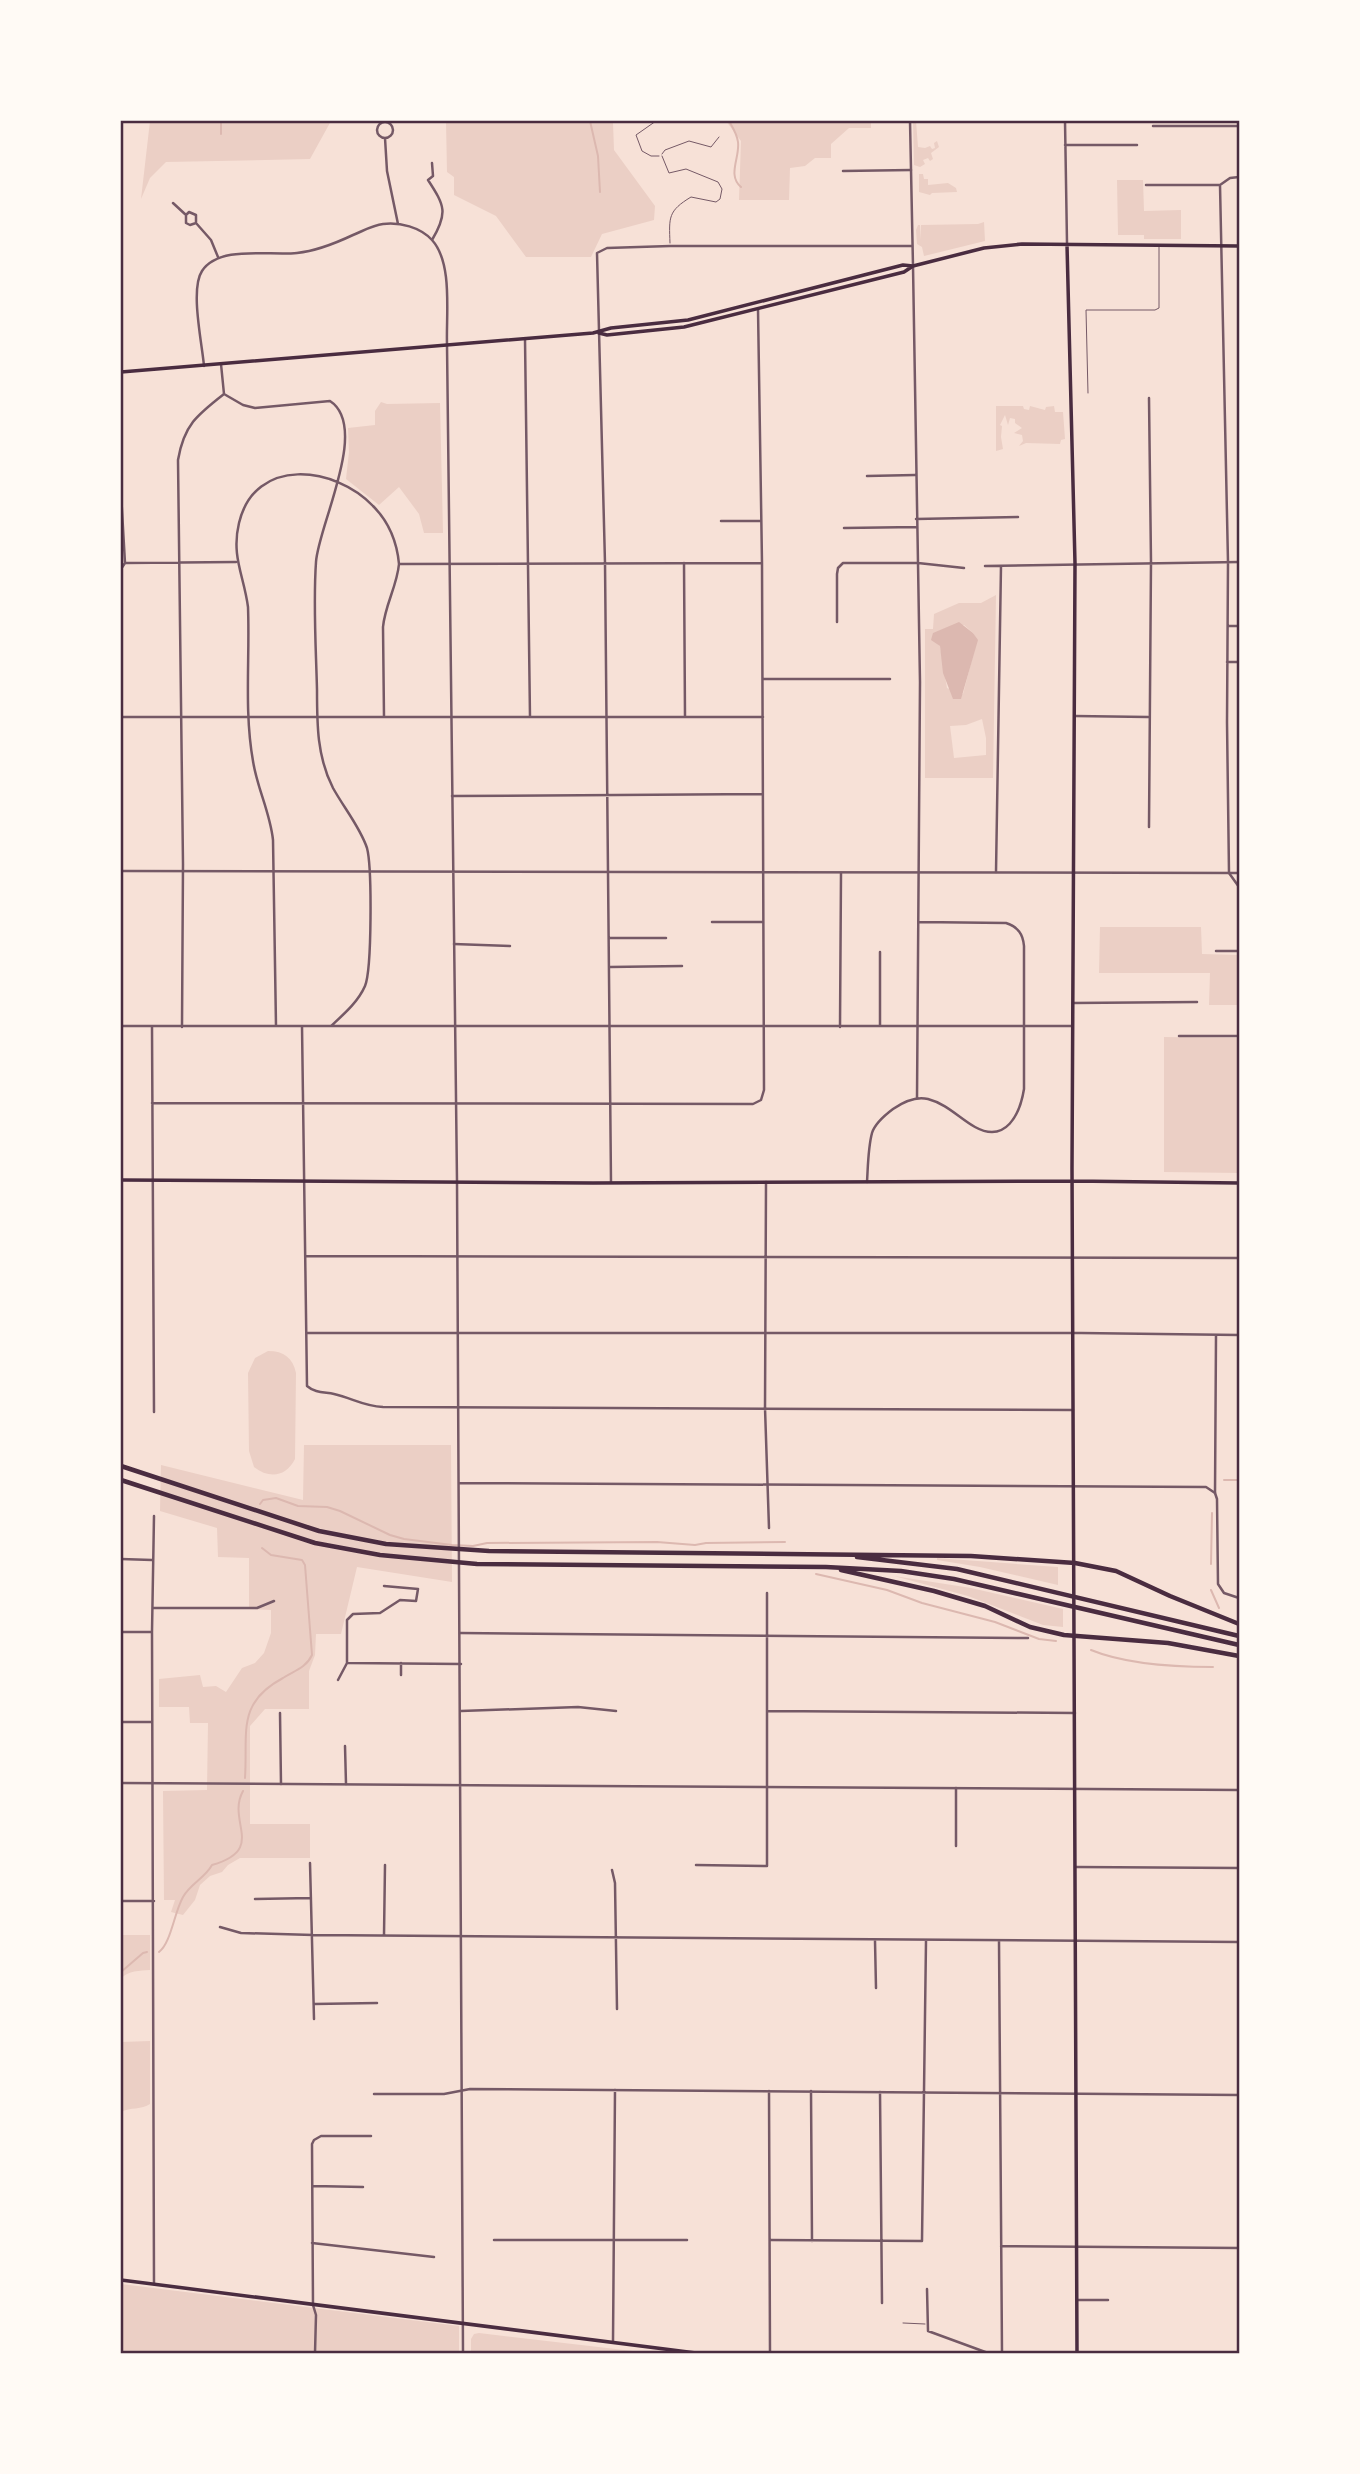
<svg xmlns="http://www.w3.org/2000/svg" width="1360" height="2474" viewBox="0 0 1360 2474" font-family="Ubuntu,sans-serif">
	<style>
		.green { fill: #ebcfc5; fill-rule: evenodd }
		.water { fill: #dcb8b0 }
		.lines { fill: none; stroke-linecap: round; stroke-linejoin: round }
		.stream { stroke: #dcb8b0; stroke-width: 2 }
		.service { stroke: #755966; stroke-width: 1 }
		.minor { stroke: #755966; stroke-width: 2.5 }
		.tertiary { stroke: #755966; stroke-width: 2.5 }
		.secondary { stroke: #4a2c40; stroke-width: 3.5 }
		.motorway { stroke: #4a2c40; stroke-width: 4.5 }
		.neatline { fill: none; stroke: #4a2c40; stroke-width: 2.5 }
	</style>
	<rect width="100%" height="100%" fill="#f7e1d7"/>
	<path class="green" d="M150,121H331L310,159L166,162L150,178L141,199Z
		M446,121H616L613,123L614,150L655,206L654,220L602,234L591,257H526L496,216L454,195V177L447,172Z
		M726,121H871V128H849L831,144V158H815L805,166L790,168L789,200H739L741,141Z
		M913,121H916L918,147L925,148L930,146L932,149L935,148L934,143L937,141L939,147L931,153L933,159L930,161L928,158L923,160L925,164L920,167L914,165Z
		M919,174H923L924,179H928V185L948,183L956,188L957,192L932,193L930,195L919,192Z
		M1117,180H1143L1144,211L1181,210V239H1144V235H1118Z
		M984,222L985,241L924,256L922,247L917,244L916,230L918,225H920L921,240V225L978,224Z
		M381,402L387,404L440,403L443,533H424L419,514L399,487L379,505L346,479L349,452L348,428L375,425V411Z
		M996,406H1023L1024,409L1029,410L1030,406L1045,410L1046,407L1054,406L1055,412H1063L1065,439L1061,440L1060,444L1026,443L1019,446L1023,441L1022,435L1014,433L1022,428L1015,423V419L1010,418L1008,425L1005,415L1000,425L1002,426L1001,437L1003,449L996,451Z
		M996,595L993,778H925V629H933L934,614L959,603H981ZM964,625L973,633L977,640L963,694L947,688L940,646L936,641C940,626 950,627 964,625ZM982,719L986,738V755L954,758L950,726L966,725Z
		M1100,927H1201L1202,954L1239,955V1005H1209L1210,973H1099Z
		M1164,1037L1239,1038V1173L1164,1172Z
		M268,1351C284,1351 293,1358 296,1373L295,1459C286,1477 269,1479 254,1467L249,1451L248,1373L255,1358Z
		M304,1445H451L452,1582L357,1567L341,1634H316L315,1655L309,1671V1709H265L250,1726V1824H310V1858H240L228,1865L222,1872L210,1876L200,1885L195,1900L183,1915L171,1912L175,1900H164L163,1791L207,1790L208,1723H190L189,1707H159V1679L200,1675L203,1687L216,1686L226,1692L242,1668L255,1663L264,1653L271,1633V1610L249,1609V1558L218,1557L217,1528L160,1511L161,1465L303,1500Z
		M937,1558L1058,1567V1585L980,1567L937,1560Z
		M894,1576L971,1588L1063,1609V1627L1043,1625L968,1596Z
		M121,1935H150V1970C140,1971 128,1970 121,1979Z
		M150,2041V2104C142,2110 130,2107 121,2112V2042Z
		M121,2284L459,2326V2353H121Z
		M479,2333L650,2353H471V2339L474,2334Z"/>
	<path class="water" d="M959,622L973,633L978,640L961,699H953L943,673L940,646L931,640L933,633Z"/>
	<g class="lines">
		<path class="stream" d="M221,121V134
			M590,121L598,156L600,192
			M729,121C733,128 737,134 738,142C740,158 727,175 741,187
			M1224,1480H1239
			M260,1504L263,1500L276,1498L298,1506L327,1507L340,1511L390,1535L404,1539L452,1545L473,1546L487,1543L657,1542L695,1545L706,1543L785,1542
			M1211,1564L1212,1513
			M816,1574L887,1590L922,1603L995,1622L1039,1639L1056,1641
			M1211,1590L1219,1608
			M1091,1650C1125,1664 1176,1667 1213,1667
			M245,1778C248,1733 236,1703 283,1678C294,1671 306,1668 312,1655L305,1565L302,1560L271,1555L262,1548
			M159,1952C171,1943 174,1913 183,1897C190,1884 205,1878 212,1865C267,1849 226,1822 243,1791
			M121,1972L143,1953L147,1952"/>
		<path class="service" d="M656,121L636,135L642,151L651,156H659
			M662,154L665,150L689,141L711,147L719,137
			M662,156L669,173L686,169L718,182L722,189L720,199L716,202L691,197C668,211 669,217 670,243
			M1088,393L1086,310H1155L1159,308V247
			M903,2323L925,2324"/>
		<path class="minor" d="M1065,121L1067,243
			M377 130a8 8 0 1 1 16 0a8 8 0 1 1-16 0Z
			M1153,126H1239
			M385,138L387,171L398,224
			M1065,145H1137
			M432,163L433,176L428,180C445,206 448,213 432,240
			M843,171L911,170
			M1146,185H1220L1230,178L1239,177
			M1220,185L1228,562L1227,722L1229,873L1239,887
			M173,203L186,215V223L190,225L196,223V215L189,212L186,215
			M196,223L211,240L218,257
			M913,266L920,682L917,1098
			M525,339L530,717
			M221,364L224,394L243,405L255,408L330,401C370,427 318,526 316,562C313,604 316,648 317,690C317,724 317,757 333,788C344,808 360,827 367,848C372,867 372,969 365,986C358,1002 344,1014 331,1026
			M204,366C202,343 190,289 202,271C219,245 269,256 297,253C316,251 336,243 353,235C363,231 373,225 383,224C400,222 420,227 432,240C453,263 446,314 447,344
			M1149,398L1151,562L1149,827
			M867,476L915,475
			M121,493L125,563L121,569
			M916,519L1018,517
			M721,521H761
			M844,528L917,527
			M125,563L236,562
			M684,563L685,717
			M985,566L1239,562
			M837,622V574L838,568L843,563H918L964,568
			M1229,626H1239
			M1227,662H1239
			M764,679H890
			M1075,716L1148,717
			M121,717H763
			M384,717L383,627C385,605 397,586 399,564
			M452,796L763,794
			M996,872L1001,566
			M712,922H763
			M610,938H666
			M454,944L510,946
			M1216,951H1239
			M610,967L682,966
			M1073,1003L1197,1002
			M880,1025V952
			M121,1026H1072
			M276,1026L273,840C270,812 257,788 253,761C244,711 250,658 248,607C244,576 231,556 239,523C255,456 335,466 373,506C389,522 397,542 399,564L762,563
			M302,1026L307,1386C315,1393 324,1392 334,1394C352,1398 363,1406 383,1407L1073,1410
			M152,1027L154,1412
			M182,1027L183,864L178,460C184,425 197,415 224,394
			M840,1027L841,873
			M1179,1036H1239
			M152,1103L753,1104L761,1100L764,1090L762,563L758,309
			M611,1182L605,563L597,253L607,248L670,246H912
			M766,1182L765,1408L769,1528
			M867,1182C868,1166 868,1148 872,1133C875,1123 885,1115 893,1109C903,1102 916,1096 928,1099C947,1104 959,1118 975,1127C1006,1144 1020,1114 1024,1089V946C1023,934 1018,927 1006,923L919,922
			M306,1256L1239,1258
			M308,1333H1081L1239,1335
			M1215,1493L1216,1335
			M154,1516L152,1632L154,2284
			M121,1559L152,1560
			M153,1608H257L274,1601
			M121,1632H152
			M460,1633L1028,1638
			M348,1663L461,1664
			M401,1675V1663
			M338,1680L347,1663V1620L353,1614L380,1613L400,1600L416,1601L418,1589L384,1586
			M461,1711L578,1707L616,1711
			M768,1711L1075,1713
			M280,1713L281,1784
			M121,1722H152
			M345,1746L346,1784
			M956,1788V1846
			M310,1863L314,2019
			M696,1865L767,1866V1593
			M1076,1867L1239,1868
			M612,1870L615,1883L617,2009
			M255,1899L311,1898
			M121,1901H154
			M220,1927L241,1933L313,1935L1239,1942
			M384,1935L385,1865
			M875,1941L876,1988
			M999,1941L1002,2353
			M314,2004L377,2003
			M769,2091L770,2353
			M811,2091L812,2241
			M880,2092L882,2303
			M374,2094H444L470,2089L1239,2095
			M313,2186L363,2187
			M494,2240H687
			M771,2240L922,2241L926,1941
			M312,2243L434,2257
			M1001,2246L1239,2248
			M927,2289L928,2331L988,2353
			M1077,2300H1108
			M613,2342L615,2090
			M315,2353L316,2315L313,2305L312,2144L314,2140L321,2136H371"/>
		<path class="tertiary" d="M910,121L913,266
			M447,345L457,1181L463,2353
			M121,871L1239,873
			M459,1483L1206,1487L1215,1493L1217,1499L1218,1584L1224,1593L1239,1598
			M121,1783L1239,1790"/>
		<path class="secondary" d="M1067,245L1075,563L1072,1168L1077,2353
			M599,333L607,335L684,327L904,272L913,266L984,248L1022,244L1239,246
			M121,372L593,333L611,328L688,320L903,265L913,266
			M121,1180L593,1183L1072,1181L1239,1183
			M121,2280L696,2353"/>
		<path class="motorway" d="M121,1466L319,1531L386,1544L489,1551L971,1556L1075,1563L1116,1571L1170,1596L1239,1624
			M121,1480L315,1543L380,1555L477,1564L826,1567L901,1571L954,1579L1239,1645
			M857,1557L957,1569L1239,1636
			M841,1570L934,1591L985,1606L1030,1627L1064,1635L1168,1643L1239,1656"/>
	</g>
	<rect width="1360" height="2474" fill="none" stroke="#fffaf5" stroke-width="245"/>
	<rect x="122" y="122" width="1116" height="2230" class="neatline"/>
</svg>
